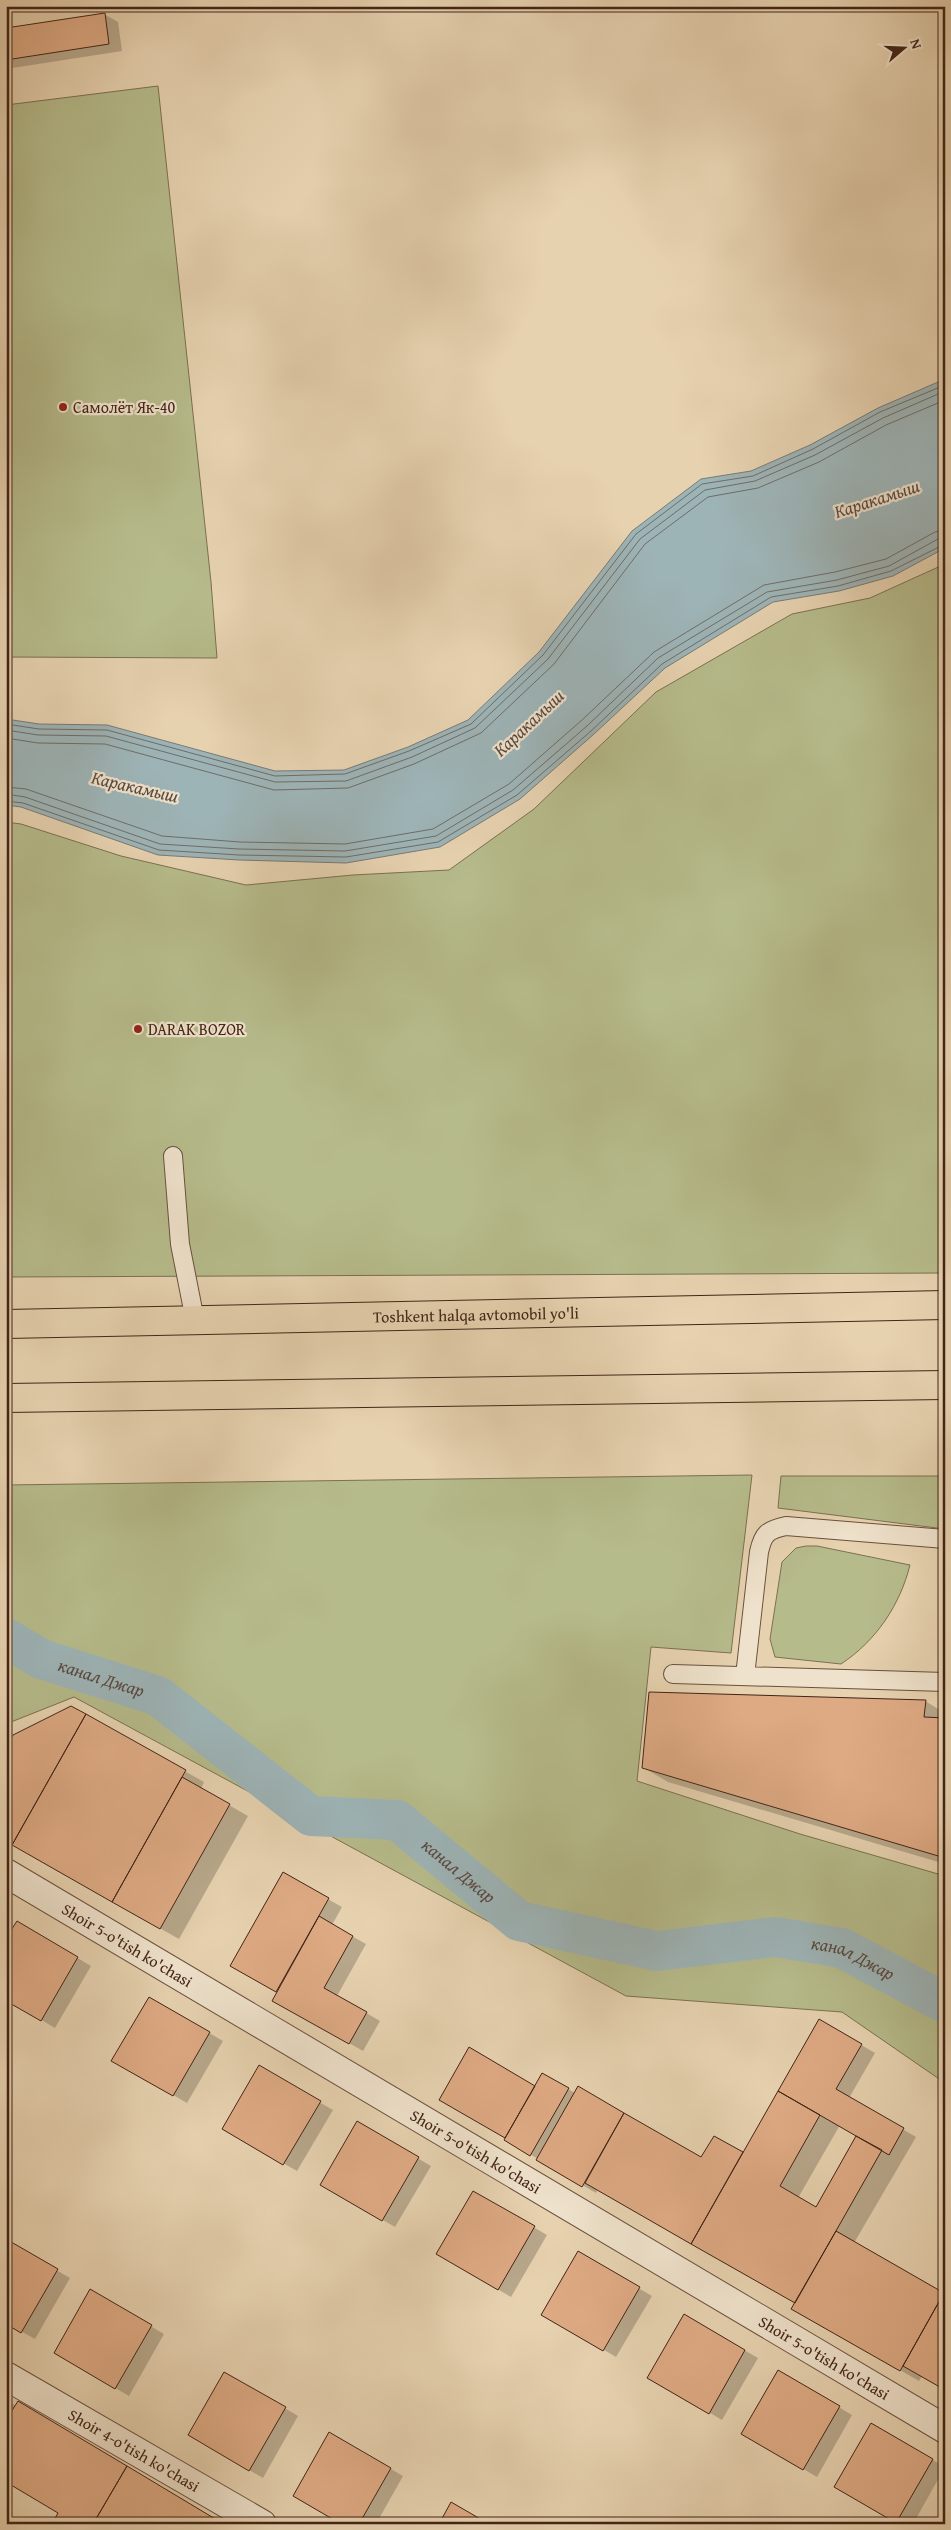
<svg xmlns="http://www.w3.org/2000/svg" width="951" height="2530" viewBox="0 0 951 2530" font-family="'Gentium Book Plus',serif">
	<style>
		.green { fill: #b6bb8b; stroke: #7c7051 }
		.water { fill: #9db4b7; stroke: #797a77 }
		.shadow { fill: #0003; fill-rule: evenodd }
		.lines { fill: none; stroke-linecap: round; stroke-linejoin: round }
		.shore { stroke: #706c67; stroke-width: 1 }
		.canal { stroke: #9db4b7; stroke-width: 40 }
		.building { fill: #deaa84; stroke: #422417 }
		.service-casing { stroke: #6b503d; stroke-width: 20 }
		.minor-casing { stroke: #6b503d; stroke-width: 30 }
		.trunk-casing { stroke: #422417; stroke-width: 30 }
		.service { stroke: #efe2cc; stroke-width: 18 }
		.minor { stroke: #efe2cc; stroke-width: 28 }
		.trunk { stroke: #e7d2b0; stroke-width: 28 }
		.poi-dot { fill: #8f2418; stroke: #efe2cc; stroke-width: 2 }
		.labels { text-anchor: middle; stroke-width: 4.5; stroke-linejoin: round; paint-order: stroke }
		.poi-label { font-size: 16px; fill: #422417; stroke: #efe2cc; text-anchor: start }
		.street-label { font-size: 16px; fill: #422417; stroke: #efe2cc }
		.water-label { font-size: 18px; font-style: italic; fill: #59483f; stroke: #efe2cc }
	</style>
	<rect width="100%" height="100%" fill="#e7d2b0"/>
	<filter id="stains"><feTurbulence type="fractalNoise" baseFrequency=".004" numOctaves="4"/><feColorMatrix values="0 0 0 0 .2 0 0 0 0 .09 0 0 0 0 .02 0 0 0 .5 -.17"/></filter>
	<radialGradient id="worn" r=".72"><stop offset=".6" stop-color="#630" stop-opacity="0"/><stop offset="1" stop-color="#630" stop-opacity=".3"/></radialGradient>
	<path class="green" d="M158,86L211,582L217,658L6,657V105Z
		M945,564V1273L6,1277V822L21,824L121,856L246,885L353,875L449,870L534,809L656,692L792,614L870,598Z
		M752,1475L731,1653L651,1647L637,1781L800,1834L945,1876V2083L842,2012L626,1996L74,1697L6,1724V1485Z
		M781,1476H945V1529L778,1508Z
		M806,1546H817L910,1565C900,1605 876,1641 841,1664L775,1657L770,1639L782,1562L796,1548Z"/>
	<path class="water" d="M945,379V548L893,576L839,591L773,602L665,668L594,734L520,799L440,847L346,863L239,860L158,855L21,807L6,805V719L39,724L107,725L275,771L344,770L408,747L468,720L539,652L632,531L701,479L751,471L810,445L878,408Z"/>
	<path class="shadow" d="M104,14L118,22L122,51L6,69V29Z
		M925,1701L945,1713V1864L668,1782L644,1768Z
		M71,1707L204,1782L201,1789L248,1816L179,1939L6,1841Z
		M283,1874L342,1907L332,1925L366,1944L337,1996L380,2021L363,2051L274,2000L278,1991L232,1965Z
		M17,1922L91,1966L55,2028L6,1999Z
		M149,1998L223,2041L187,2103L113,2060Z
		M820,2021L875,2053L849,2098L916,2137L854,2243L945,2295V2389L922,2376L919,2381L793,2308L797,2303L598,2189L596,2193L506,2140L507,2137L441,2099L536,2087L543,2074L575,2093L578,2088L702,2159L714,2137L744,2154ZM840,2125L871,2146L816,2208L798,2198Z
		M259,2067L333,2110L297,2171L223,2129Z
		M357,2123L431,2166L395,2227L322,2185Z
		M473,2192L547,2235L511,2297L438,2254Z
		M6,2241L70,2278L35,2339L6,2323Z
		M578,2253L652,2296L616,2357L543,2314Z
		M91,2291L164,2334L129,2396L55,2353Z
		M684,2316L758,2358L722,2420L649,2377Z
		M779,2372L852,2415L817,2477L743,2434Z
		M225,2373L298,2416L263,2478L189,2435Z
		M6,2400L16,2406L18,2402L224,2524H53L60,2513L6,2481Z
		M872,2425L945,2467L913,2524H901L835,2486Z
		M330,2434L403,2476L376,2524H343Z"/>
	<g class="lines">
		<path class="shore" d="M6,724L39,729L107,730L275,776L345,774L409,751L471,724L543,655L636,534L702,484L753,476L813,449L880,412L945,385
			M6,730L38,735L106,736L275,782L346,781L412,757L475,728L548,659L640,539L705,490L755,481L815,455L883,418L945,391
			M6,738L38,743L105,744L274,790L348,788L414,764L481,733L554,664L645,544L708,497L758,488L819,462L886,425L945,400
			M6,787L26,789L162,836L240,842L345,844L433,829L509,784L582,720L654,652L764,585L835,572L886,559L935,532L945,530
			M6,794L25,797L160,844L239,849L345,851L436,836L513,790L587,726L658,658L767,592L837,580L889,566L938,539L945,537
			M6,801L23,803L159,850L239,855L346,857L438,842L517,795L591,731L662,664L771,597L838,586L891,571L945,544"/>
		<path class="canal" id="s1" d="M6,1638L41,1659L158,1696L311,1816L397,1820L519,1921L657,1951L775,1937L842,1948L945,2003"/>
	</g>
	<path class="building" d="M105,13L109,44L6,60V28Z
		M649,1692L926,1700L924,1717L945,1718V1858L642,1768Z
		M71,1706L86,1714L12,1845L6,1842V1746L13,1735Z
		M86,1714L186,1770L112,1902L12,1845Z
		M182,1777L230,1804L160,1929L112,1902Z
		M283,1872L329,1898L276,1992L230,1966Z
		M319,1916L353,1936L324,1988L367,2012L349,2044L272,2001Z
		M17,1921L78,1957L41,2021L6,2001V1938Z
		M149,1997L210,2032L173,2096L111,2061Z
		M819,2019L862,2044L836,2089L904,2128L889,2155L778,2091Z
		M469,2047L535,2086L505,2138L439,2100Z
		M259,2065L321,2101L283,2165L222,2129Z
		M542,2073L569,2088L530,2156L504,2140Z
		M578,2086L624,2113L582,2187L536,2160Z
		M778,2091L820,2115L780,2186L816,2207L856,2136L882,2150L795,2303L691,2244Z
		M624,2113L701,2157L714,2136L743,2152L691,2244L585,2183Z
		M357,2121L419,2157L382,2221L320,2185Z
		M473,2191L535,2226L498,2290L436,2254Z
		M836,2231L944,2293L900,2371L791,2309Z
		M6,2239L58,2269L21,2333L6,2324Z
		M578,2251L640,2287L603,2351L541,2315Z
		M90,2289L152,2325L115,2389L54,2353Z
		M941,2298L945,2300V2390L903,2366Z
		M684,2314L745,2350L709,2414L647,2378Z
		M778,2370L840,2406L803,2470L741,2434Z
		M224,2372L286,2407L249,2471L188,2435Z
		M18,2401L127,2466L93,2524H52L58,2513L6,2482V2420Z
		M871,2423L933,2459L896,2523L834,2487Z
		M329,2432L391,2468L359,2524H341L293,2496Z
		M127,2466L222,2523V2524H93Z
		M451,2502L489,2524H439Z"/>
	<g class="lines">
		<defs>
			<path id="service" d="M173,1156L180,1244L195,1320
				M673,1674L945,1682
				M745,1676L759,1552C763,1534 767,1530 786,1526L945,1539"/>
			<g id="minor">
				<path id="s2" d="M6,1873L945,2429"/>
				<path id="s3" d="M6,2376L262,2524"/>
			</g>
			<g id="trunk">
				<path id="s4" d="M6,1324L945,1305"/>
				<path d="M6,1398L945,1385"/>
			</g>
		</defs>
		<use href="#service" class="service-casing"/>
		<use href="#minor" class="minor-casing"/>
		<use href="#trunk" class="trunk-casing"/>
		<use href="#service" class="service"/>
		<use href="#minor" class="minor"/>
		<use href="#trunk" class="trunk"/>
	</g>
	<g class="poi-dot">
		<circle cx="63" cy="407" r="5"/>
		<circle cx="138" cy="1029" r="5"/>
	</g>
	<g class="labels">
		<g class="poi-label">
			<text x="73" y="413">Самолёт Як-40</text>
			<text x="148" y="1035">DARAK BOZOR</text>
		</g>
		<g class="street-label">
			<text dy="6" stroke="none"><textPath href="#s4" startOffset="470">Toshkent halqa avtomobil yo'li</textPath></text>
			<text dy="6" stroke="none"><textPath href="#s2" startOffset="141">Shoir 5-o'tish ko'chasi</textPath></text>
			<text dy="6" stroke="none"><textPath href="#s2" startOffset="546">Shoir 5-o'tish ko'chasi</textPath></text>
			<text dy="6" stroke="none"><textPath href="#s2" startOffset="951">Shoir 5-o'tish ko'chasi</textPath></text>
			<text dy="6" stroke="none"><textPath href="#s3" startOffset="148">Shoir 4-o'tish ko'chasi</textPath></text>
		</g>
		<g class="water-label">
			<text transform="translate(877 499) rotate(-18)" y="6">Каракамыш</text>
			<text transform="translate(529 723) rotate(-43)" y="6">Каракамыш</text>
			<text transform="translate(135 787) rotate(13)" y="6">Каракамыш</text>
			<text dy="6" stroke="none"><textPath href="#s1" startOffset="104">канал Джар</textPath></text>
			<text dy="6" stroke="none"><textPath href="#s1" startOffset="524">канал Джар</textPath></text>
			<text dy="6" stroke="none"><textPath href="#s1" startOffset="944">канал Джар</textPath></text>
		</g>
	</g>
	<rect width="951" height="2530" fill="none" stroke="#e7d2b0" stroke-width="25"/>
	<rect x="8" y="8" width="936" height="2515" fill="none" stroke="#422417" stroke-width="2.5"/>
	<rect x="12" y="12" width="926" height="2505" fill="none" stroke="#422417"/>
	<g transform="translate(904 48) rotate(71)" stroke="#efe2cc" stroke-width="4" paint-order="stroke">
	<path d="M0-4L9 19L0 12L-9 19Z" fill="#422417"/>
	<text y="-8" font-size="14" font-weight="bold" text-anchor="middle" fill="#422417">N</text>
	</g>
	<rect width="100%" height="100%" filter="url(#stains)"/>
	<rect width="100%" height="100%" fill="url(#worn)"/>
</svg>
